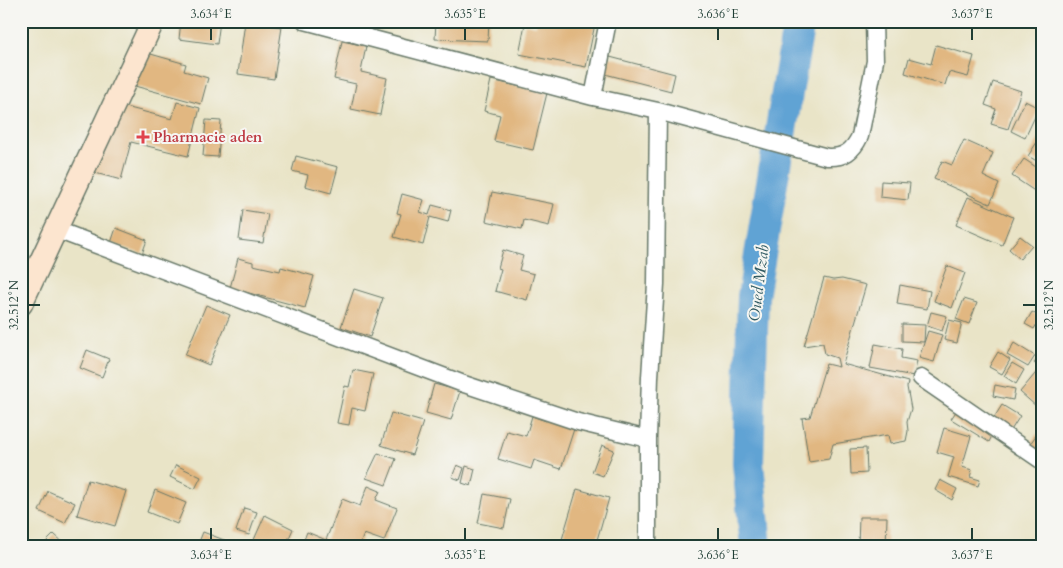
<svg xmlns="http://www.w3.org/2000/svg" width="1063" height="568" viewBox="0 0 1063 568" font-family="Cardo,serif">
	<style>
		.lines { fill: none; stroke-linecap: round; stroke-linejoin: round }
		.river { stroke: #60a3d4; stroke-width: 32 }
		.building { fill: #e1b781 }
		.minor-casing { stroke: #667767; stroke-width: 19 }
		.secondary-casing { stroke: #667767; stroke-width: 25 }
		.minor { stroke: #fff; stroke-width: 16 }
		.secondary { stroke: #fce5cf; stroke-width: 22 }
		.ticks { fill: none; stroke: #1f3d34; stroke-width: 2 }
		.health-dot { fill: #e0444e; stroke: #f6f6f2; stroke-width: 2 }
		.labels { text-anchor: middle; stroke-width: 4; stroke-linejoin: round; paint-order: stroke }
		.health-label { font-size: 15px; font-weight: bold; fill: #be3a42; stroke: #f6f6f2; text-anchor: start }
		.water-label { font-size: 16px; font-style: italic; fill: #325c64; stroke: #f6f6f2 }
		.neatline { fill: none; stroke: #1f3d34; stroke-width: 2 }
		.ticks-label { font-size: 12px; text-anchor: middle; fill: #1f3d34 }
	</style>
	<rect width="100%" height="100%" fill="#f6f6f2"/>
	<filter id="ink" filterUnits="userSpaceOnUse"><feTurbulence type="fractalNoise" baseFrequency=".02" numOctaves="2"/><feDisplacementMap in="SourceGraphic" scale="10" xChannelSelector="R" yChannelSelector="G"/><feConvolveMatrix kernelMatrix="1 2 1 2 8 2 1 2 1" color-interpolation-filters="sRGB"/></filter>
	<filter id="wash" filterUnits="userSpaceOnUse"><feTurbulence type="fractalNoise" baseFrequency=".0096" numOctaves="4" result="noise"/><feDisplacementMap in="SourceGraphic" scale="20" xChannelSelector="R" yChannelSelector="G"/><feGaussianBlur stdDeviation="1.12" result="paint"/><feColorMatrix in="noise" values="0 0 0 0 0 0 0 0 0 0 0 0 0 0 0 0 0 1.4 0 .05"/><feComposite in="paint" operator="in"/></filter>
	<g filter="url(#wash)">
		<rect width="100%" height="100%" fill="#e9e4c7"/>
		<g class="lines">
			<path class="river" d="M756,547L748,463L753,297L799,21"/>
		</g>
		<g id="blocks">
			<path class="building" d="M181,21H220L217,44L179,39Z
				M392,21H421V25L392,23Z
				M436,21H489L488,41L435,39Z
				M537,21H549L566,25L567,21H582L595,24L586,67L519,54L525,24L536,26Z
				M245,22L282,27L274,79L238,74Z
				M342,41L366,46L361,72L387,78L380,115L351,109L356,84L334,79Z
				M936,45L974,56L968,77L949,72L945,85L905,73L909,58L931,64Z
				M140,51L186,64L184,71L208,78L201,104L131,85Z
				M610,57L675,74L671,91L605,74Z
				M491,80L547,93L533,150L494,141L500,115L484,111Z
				M993,82L1021,91L1008,129L991,124L996,109L985,105Z
				M1025,101L1039,108L1025,138L1011,131Z
				M177,102L200,108L188,156L131,142L121,180L84,170L114,104L172,119Z
				M206,120L221,121L218,157L203,156Z
				M1041,136L1042,137V164L1028,156Z
				M964,140L993,153L983,176L999,184L990,204L934,179L942,161L952,165Z
				M296,156L338,167L331,193L305,186L308,175L292,171Z
				M1024,159L1042,171V196L1012,176Z
				M881,181L910,183L908,200L880,197Z
				M492,192L554,204L549,226L524,220L522,229L486,221Z
				M402,194L424,200L420,212L429,215L432,205L451,210L448,222L430,217L423,245L394,237L401,214L397,213Z
				M968,197L1013,217L1002,245L956,225Z
				M243,210L268,214L263,243L239,240Z
				M116,228L147,240L142,254L111,243Z
				M1020,236L1032,245L1020,259L1009,249Z
				M503,250L523,256L519,270L534,274L527,300L495,291L501,269L498,268Z
				M238,258L253,262V265L280,271L281,267L314,276L305,308L230,288Z
				M947,266L965,273L952,308L934,301Z
				M824,278L833,280L842,279L866,285L843,364L908,382L907,387L911,409L907,422L908,431L906,441L890,444L888,435L833,444L829,459L809,462L802,418L810,417L826,364L839,367L837,358L825,354L823,343L804,346Z
				M900,285L930,291L927,309L897,304Z
				M354,289L383,298L370,337L341,327Z
				M964,299L977,303L969,324L956,319Z
				M206,305L230,315L209,365L185,355Z
				M931,312L947,316L942,331L927,326Z
				M1032,312L1041,317L1034,329L1025,324Z
				M949,320L962,323L957,343L944,340Z
				M902,324L925,325L924,342L902,341Z
				M928,331L942,335L934,362L919,358Z
				M1014,343L1035,356L1028,367L1007,355Z
				M875,344L902,349L901,358L917,361L914,376L870,368Z
				M87,350L109,359L102,377L80,368Z
				M998,352L1010,360L1002,374L989,367Z
				M1042,354V415L1035,409L1037,407L1020,392L1040,368L1034,363Z
				M1012,363L1024,370L1016,384L1004,376Z
				M353,370L373,374L365,411L352,408L349,425L337,423L345,386L349,387Z
				M434,384L460,391L451,420L426,413Z
				M995,385L1015,389L1013,400L993,396Z
				M1002,405L1020,416L1008,435L990,424Z
				M957,410L994,432L989,442L951,419Z
				M391,413L423,422L412,455L381,445Z
				M532,416L546,421L547,418L575,426L561,469L534,460L531,469L498,459L507,431L526,436Z
				M944,428L971,436L962,467L972,470L970,477L980,480L978,486L948,477L954,457L937,452Z
				M1037,434L1042,437V463L1025,451Z
				M602,445L614,450L603,476L592,472Z
				M866,448L867,473L851,474L850,449Z
				M378,453L396,459L386,485L366,478Z
				M176,465L201,477L195,489L170,477Z
				M457,465L464,468L460,480L452,477Z
				M466,466L475,469L471,486L462,483Z
				M88,480L126,491L115,526L77,515Z
				M940,480L957,489L952,500L935,490Z
				M368,486L380,491L376,500L397,508L384,541L364,534L359,547H327L322,545V547H301L307,532L326,540L342,499L360,506Z
				M577,489L609,498L595,547L560,546Z
				M155,490L186,503L177,524L147,512Z
				M48,491L75,503L65,523L39,511Z
				M484,494L510,499L504,528L478,523Z
				M244,508L257,512L249,535L236,531Z
				M265,515L293,529L285,547H262L253,542Z
				M859,517H887L886,547H858Z
				M203,532L232,543L230,547H197Z
				M54,534L68,547H41Z"/>
		</g>
	</g>
	<g filter="url(#ink)">
		<use href="#blocks" fill-opacity="0" stroke="#667767" stroke-width="1"/>
		<g class="lines">
			<defs>
				<path id="minor" d="M305,21L593,97L658,111L827,157C844,158 853,151 860,136L875,61L874,21
					M593,97L608,21
					M57,230L461,383L578,422L648,439
					M921,378L1042,461
					M648,547V439L650,377L656,284L658,111"/>
				<path id="secondary" d="M21,304L153,21"/>
			</defs>
			<use href="#minor" class="minor-casing"/>
			<use href="#secondary" class="secondary-casing"/>
			<use href="#minor" class="minor"/>
			<use href="#secondary" class="secondary"/>
		</g>
	</g>
	<path class="ticks" d="M211,28V40M465,28V40M718,28V40M972,28V40M28,305H40M1023,305H1036M211,528V540M465,528V540M718,528V540M972,528V540"/>
	<path class="health-dot" d="M140.5 129.5h5v5h5v5h-5v5h-5v-5h-5v-5h5z"/>
	<g class="labels">
		<g class="health-label">
			<text x="153" y="142">Pharmacie aden</text>
		</g>
		<g class="water-label">
			<text transform="translate(758 283) rotate(-83)" y="6">Oued Mzab</text>
		</g>
	</g>
	<rect width="1063" height="568" fill="none" stroke="#f6f6f2" stroke-width="55"/>
	<rect x="28" y="28" width="1008" height="512" class="neatline"/>
	<g class="ticks-label">
		<text x="211" y="18">3.634°E</text>
		<text x="465" y="18">3.635°E</text>
		<text x="718" y="18">3.636°E</text>
		<text x="972" y="18">3.637°E</text>
		<text transform="translate(14 305) rotate(-90)" y="4">32.512°N</text>
		<text transform="translate(1049 305) rotate(-90)" y="4">32.512°N</text>
		<text x="211" y="559">3.634°E</text>
		<text x="465" y="559">3.635°E</text>
		<text x="718" y="559">3.636°E</text>
		<text x="972" y="559">3.637°E</text>
	</g>
</svg>
